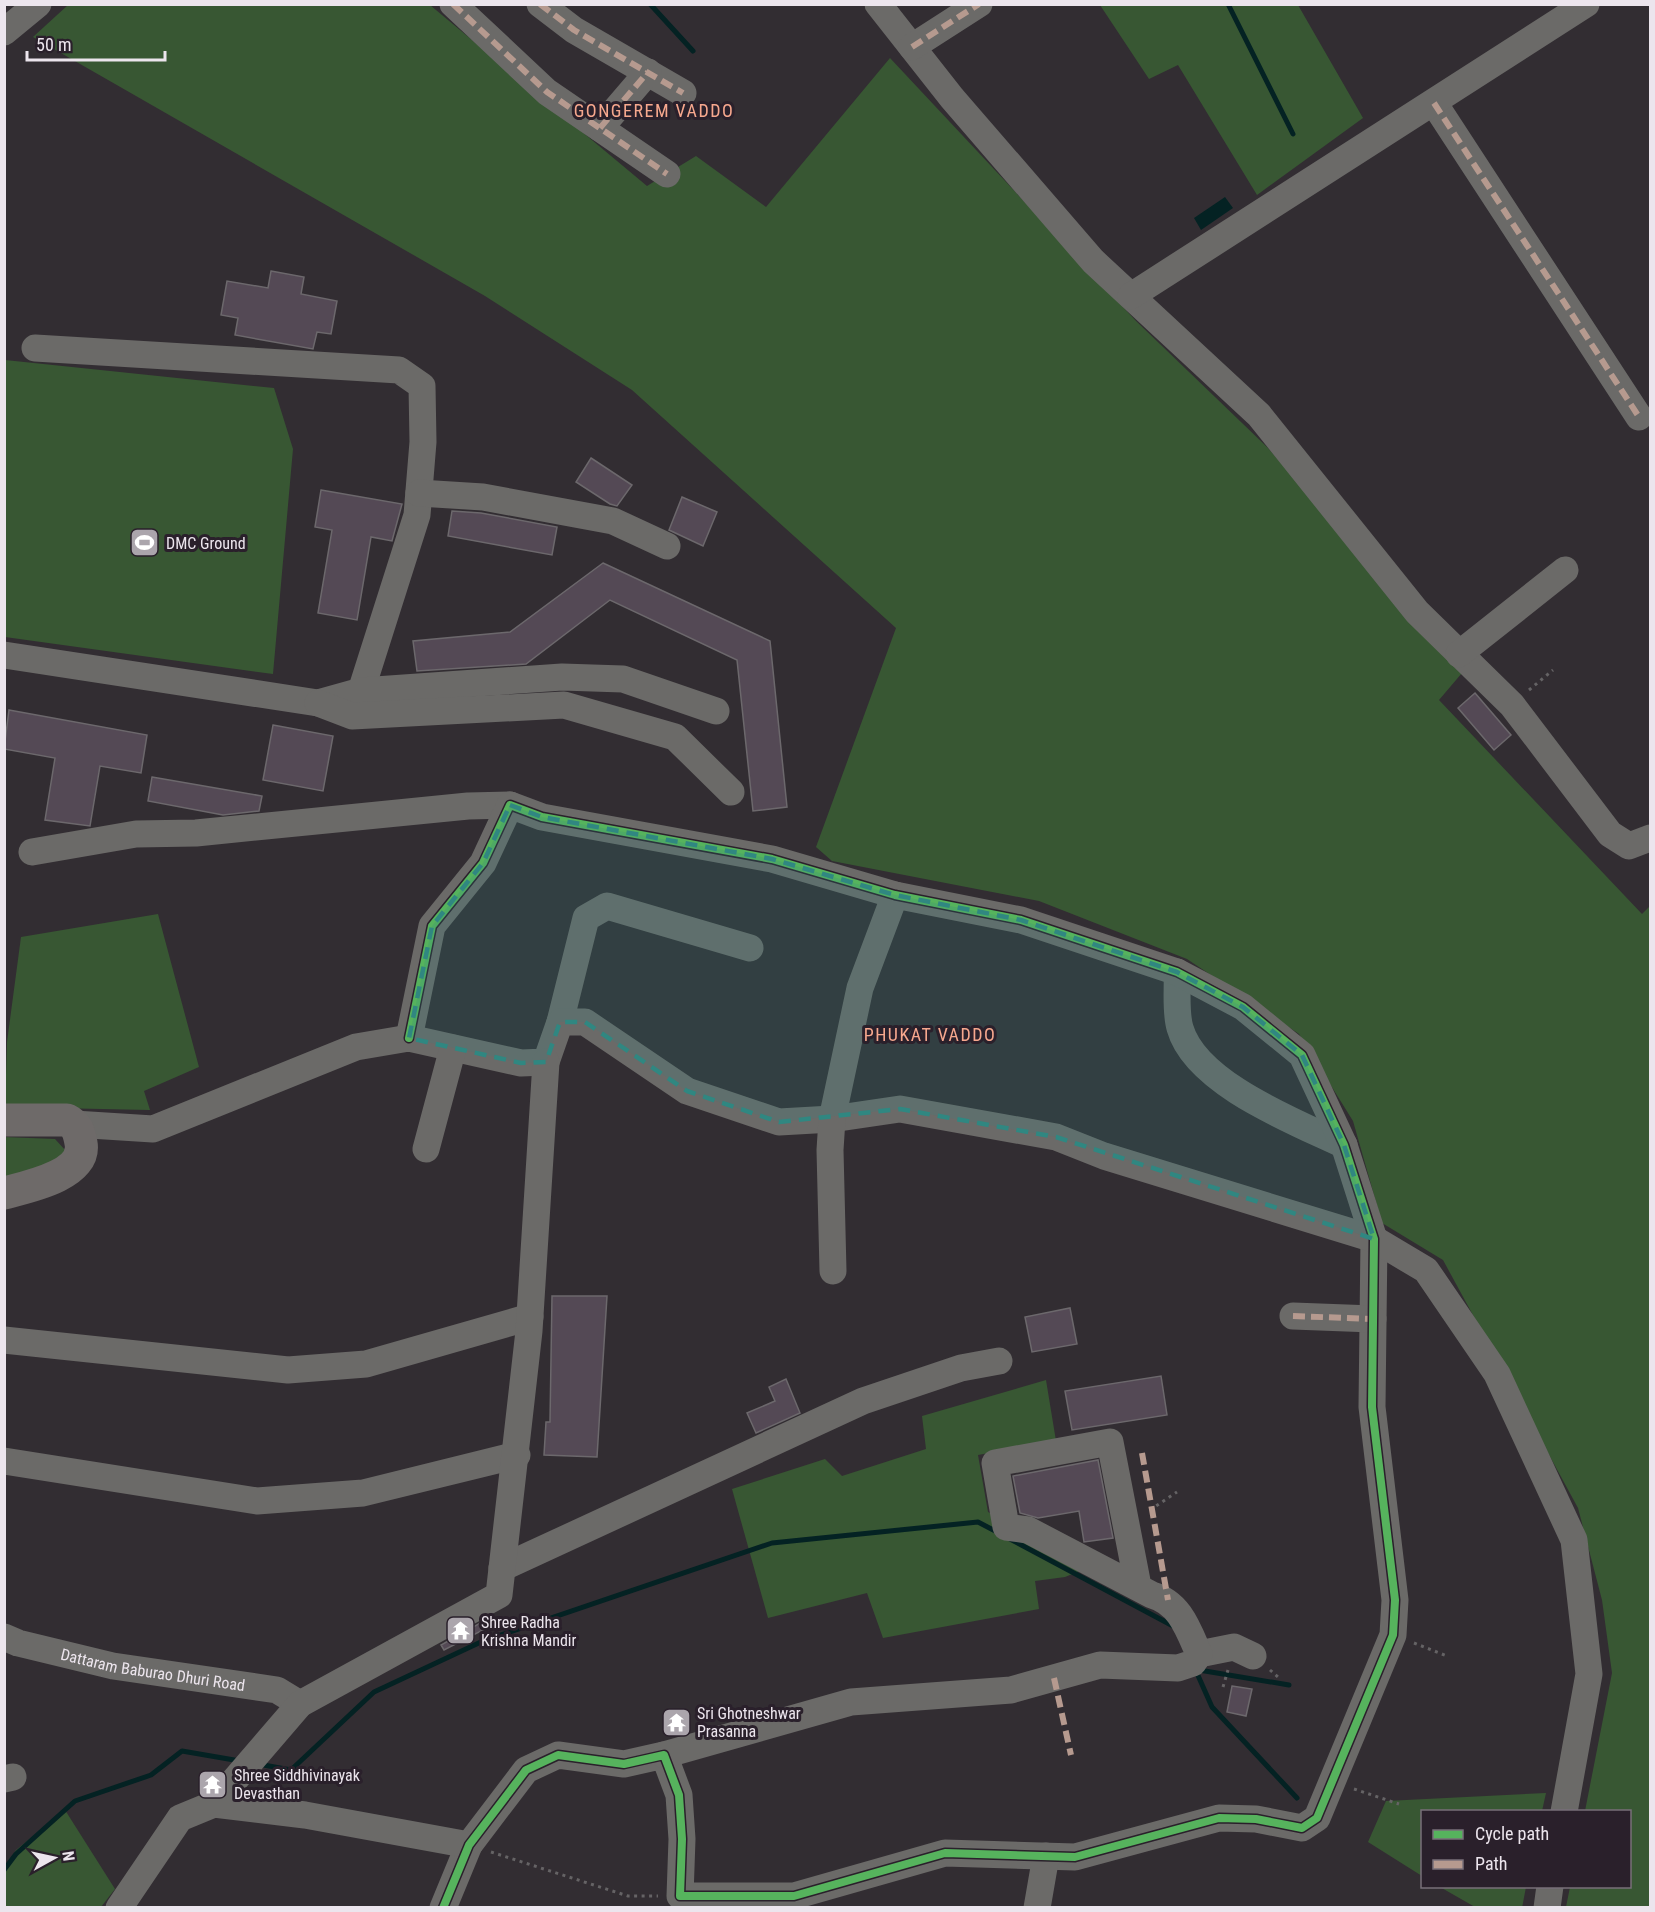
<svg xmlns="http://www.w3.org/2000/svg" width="1655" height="1912" viewBox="0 0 1655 1912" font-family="'Roboto Condensed',sans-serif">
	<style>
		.green { fill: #385733 }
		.water { fill: #042223 }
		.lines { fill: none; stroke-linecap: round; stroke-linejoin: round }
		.stream { stroke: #042223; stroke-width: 5 }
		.building { fill: #544955; stroke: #6c686c; stroke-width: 1.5 }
		.path { stroke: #656365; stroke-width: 3; stroke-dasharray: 3 4.5; stroke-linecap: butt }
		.minor { stroke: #6b6a68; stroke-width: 27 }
		.major { stroke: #6e6a69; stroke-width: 33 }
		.quiet { stroke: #b69a8f; stroke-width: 6; stroke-dasharray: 12 6; stroke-linecap: butt }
		.cycleway-casing { stroke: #2a202b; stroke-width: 11 }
		.cycleway { stroke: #56b35d; stroke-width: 8 }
		.marked { fill: #308781; fill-opacity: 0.2; stroke: #308781; stroke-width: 4.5; stroke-dasharray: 12 8; stroke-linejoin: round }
		.labels { text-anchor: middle; stroke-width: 6; stroke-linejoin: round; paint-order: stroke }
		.poi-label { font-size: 16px; fill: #ece5ed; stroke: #2a202b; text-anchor: start }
		.street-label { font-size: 16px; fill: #ece5ed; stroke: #2a202b }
		.neighbourhood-label { font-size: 18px; letter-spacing: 1.5px; fill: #f7a88e; stroke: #2a202b }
	</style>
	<rect width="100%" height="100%" fill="#322d32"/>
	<path class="green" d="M68,5H430L647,186L696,156L766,207L890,58L1136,321L1268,448L1462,673L1439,700L1642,914L1650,906V1907H1566L1570,1887L1630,1886V1812L1585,1811L1612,1673L1602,1600L1578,1508L1443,1260L1382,1223L1353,1121L1299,1034L1187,959L1039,901L832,861L816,847L896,628L632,390L485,296L33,37Z
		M1100,5H1298L1363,118L1257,195L1178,65L1149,79Z
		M5,360L274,388L293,449L273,674L5,637Z
		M158,914L199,1067L144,1091L150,1110L5,1107L7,1042L21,937Z
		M4,1137L55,1139L66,1151L50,1165L5,1178Z
		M1046,1380L1056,1441L978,1455L988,1512L1094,1565L1065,1577L1035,1581L1039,1609L883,1638L867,1593L768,1618L732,1489L825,1459L842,1476L926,1449L922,1416Z
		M1546,1793L1542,1811L1422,1812V1876L1368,1842L1386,1801Z
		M65,1810L115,1889L101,1907H5V1867L16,1850Z
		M1440,1887H1526L1522,1908L1475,1907Z"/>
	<path class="water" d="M1225,197L1233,208L1201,230L1194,218Z"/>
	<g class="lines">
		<path class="stream" d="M650,4L693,51
			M1228,4L1293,134
			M1010,1539L1173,1626
			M1199,1670L1289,1685
			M1196,1671L1212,1707L1297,1798
			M258,1764L291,1770L374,1692L483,1641L772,1543L978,1522L999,1533
			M4,1870L16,1854L75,1801L151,1775L182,1751L240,1761"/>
	</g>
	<path class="building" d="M271,271L304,277L301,294L337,301L331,334L317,332L313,349L235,335L238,318L221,315L227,281L268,288Z
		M591,458L632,485L617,506L610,504L576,482Z
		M321,490L402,504L392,541L371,537L357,620L318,613L332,530L315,527Z
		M682,497L717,512L703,546L669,530Z
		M452,511L481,513L557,527L552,555L448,536Z
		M603,563L770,641L787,807L753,811L737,660L610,600L526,664L417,671L413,641L510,632Z
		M1475,693L1511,735L1494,750L1458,708Z
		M9,710L147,735L141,773L100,766L90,826L45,820L55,758L4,749Z
		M273,725L333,736L323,791L263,780Z
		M152,777L262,796L259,811L223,815L148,801Z
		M552,1296H607L597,1457L544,1455L546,1422H550Z
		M1070,1308L1077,1344L1032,1352L1025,1317Z
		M1161,1376L1167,1415L1072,1430L1065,1391Z
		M786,1379L800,1413L756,1433L747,1413L775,1401L769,1387Z
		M1098,1460L1113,1538L1084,1542L1079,1511L1038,1518L1020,1513L1013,1476Z
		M482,1622L485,1629L444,1650L441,1645Z
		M1232,1686L1252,1689L1246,1716L1227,1712Z"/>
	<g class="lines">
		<path class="path" d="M1529,690L1553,670
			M1150,1510L1177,1492
			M1414,1643L1447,1656
			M1270,1670L1279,1678
			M1223,1687L1228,1670
			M1354,1789L1399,1804
			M491,1852L628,1896H658"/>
		<g class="minor">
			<path d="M453,4L547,92L667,174"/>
			<path d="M540,4L574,30L683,93"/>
			<path d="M878,4L952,98L1093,261L1259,415L1417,612L1512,705L1610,834L1629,846L1650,838"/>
			<path d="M4,32L38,4"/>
			<path d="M912,47L979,4"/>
			<path d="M1434,103L1639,417"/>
			<path d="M600,128L648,72"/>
			<path d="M1131,296L1586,4"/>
			<path d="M35,348L399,370L422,386L423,442L417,515L361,691"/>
			<path d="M419,493L483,497L613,521L667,546"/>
			<path d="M1459,654L1565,570"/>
			<path d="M4,655L318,703L361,691L562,677L623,679L716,711"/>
			<path d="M318,703L352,716L564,705L675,737L731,792"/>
			<path d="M32,852L136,834L196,833L468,806L510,805"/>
			<path d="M1177,972C1178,989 1175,1011 1180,1028C1196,1084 1296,1122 1344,1145"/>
			<path d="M560,1022L586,918L607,906L750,948"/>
			<path d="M409,1038L432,926L483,863L510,805L542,817L772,859L895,895L1021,920L1177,972L1243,1007L1302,1055L1344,1145L1374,1239L1372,1407L1395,1600L1393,1635L1317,1818L1302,1828L1256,1819L1219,1818L1075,1857L945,1853L794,1896H680L682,1839L679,1795L664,1755L624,1764L558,1755L526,1770L469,1845L443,1908"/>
			<path d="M74,1124L153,1129L356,1047L409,1038L521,1063L546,1062L560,1022H585L687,1091L779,1122L832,1119L900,1109L1056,1137L1104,1156L1374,1239L1426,1270L1497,1374L1574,1540L1589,1674L1564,1812"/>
			<path d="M426,1149L453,1048"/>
			<path d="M833,1271L830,1150L832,1119L860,988L895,895"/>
			<path d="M1293,1316L1373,1319"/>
			<path d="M4,1340L288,1370L366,1364L530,1317"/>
			<path d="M4,1461L257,1501L363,1493L517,1455"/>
			<path d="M502,1568L863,1401L961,1368L999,1361"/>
			<path id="s1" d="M4,1637L18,1643L113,1666L277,1690L300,1704"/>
			<path d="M1199,1654L1234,1647L1253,1656"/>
			<path d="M664,1755L851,1702L1011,1690L1100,1665L1178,1668L1193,1663L1199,1654C1188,1629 1180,1603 1152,1595L1028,1530L1006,1527L995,1463L1110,1442L1138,1586"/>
			<path d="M4,1779L13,1777"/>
			<path d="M214,1804L300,1704L499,1595L529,1331L546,1062"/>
			<path d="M119,1908L180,1818L214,1804L305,1815L469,1845"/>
			<path d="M1037,1908L1046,1856"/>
			<path d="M1547,1908L1550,1886"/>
		</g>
		<path class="major" d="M4,1120H67C77,1125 79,1132 81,1143C87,1175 27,1187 4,1193"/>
		<path class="quiet" d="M453,4L547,92L667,174
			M540,4L574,30L683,93
			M912,47L979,4
			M1434,103L1639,417
			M600,128L648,72
			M1293,1316L1373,1319
			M1142,1453L1168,1600
			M1054,1678L1071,1755"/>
		<defs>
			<path id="cycleway" d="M409,1038L432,926L483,863L510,805L542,817L772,859L895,895L1021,920L1177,972L1243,1007L1302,1055L1344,1145L1374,1239L1372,1407L1395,1600L1393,1635L1317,1818L1302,1828L1256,1819L1219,1818L1075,1857L945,1853L794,1896H680L682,1839L679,1795L664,1755L624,1764L558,1755L526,1770L469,1845L443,1908"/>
		</defs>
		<use href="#cycleway" class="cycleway-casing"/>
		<use href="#cycleway" class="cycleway"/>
	</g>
	<path class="marked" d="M510,805L542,817L772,859L895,895L1021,920L1177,972L1243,1007L1302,1055L1344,1145L1374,1239L1056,1137L900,1109L779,1122L687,1091L585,1022H560L546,1062L521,1063L409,1038L432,926L483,863Z"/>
	<defs>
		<symbol id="stadium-square" viewBox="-11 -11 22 22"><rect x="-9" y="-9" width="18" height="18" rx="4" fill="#aba5ac" stroke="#2a202b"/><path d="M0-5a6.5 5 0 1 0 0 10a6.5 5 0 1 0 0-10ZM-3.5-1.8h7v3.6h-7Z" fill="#fff"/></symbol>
		<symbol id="temple-square" viewBox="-11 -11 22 22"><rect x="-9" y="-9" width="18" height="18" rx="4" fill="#aba5ac" stroke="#2a202b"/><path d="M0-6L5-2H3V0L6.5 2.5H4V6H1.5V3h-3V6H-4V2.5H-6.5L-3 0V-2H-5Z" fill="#fff"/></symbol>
	</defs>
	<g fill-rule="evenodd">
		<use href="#stadium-square" x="128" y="526" width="33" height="33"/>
		<use href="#temple-square" x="444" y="1614" width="33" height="33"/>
		<use href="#temple-square" x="660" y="1706" width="33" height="33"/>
		<use href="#temple-square" x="196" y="1768" width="33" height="33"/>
	</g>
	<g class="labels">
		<g class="poi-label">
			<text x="166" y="549">DMC Ground</text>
			<text x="481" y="1628">Shree Radha<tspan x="481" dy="18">Krishna Mandir</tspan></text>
			<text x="697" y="1719">Sri Ghotneshwar<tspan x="697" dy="18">Prasanna</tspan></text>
			<text x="234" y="1781">Shree Siddhivinayak<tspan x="234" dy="18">Devasthan</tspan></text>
		</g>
		<g class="street-label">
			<text dy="6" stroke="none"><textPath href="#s1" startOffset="153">Dattaram Baburao Dhuri Road</textPath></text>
		</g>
		<g class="neighbourhood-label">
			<text x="654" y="117">GONGEREM VADDO</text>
			<text x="930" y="1041">PHUKAT VADDO</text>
		</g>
	</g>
	<rect width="1655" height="1912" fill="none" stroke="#ece5ed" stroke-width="12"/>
	<rect x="1421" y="1810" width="210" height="78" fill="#2a202b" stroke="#786f79" stroke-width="1.5"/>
	<rect x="1433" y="1830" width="30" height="9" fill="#56b35d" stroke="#786f79" stroke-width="1.5"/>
	<text x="1475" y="1840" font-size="18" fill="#ece5ed">Cycle path</text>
	<rect x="1433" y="1860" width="30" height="9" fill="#b69a8f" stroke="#786f79" stroke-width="1.5"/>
	<text x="1475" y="1870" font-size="18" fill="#ece5ed">Path</text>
	<g transform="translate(54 1858) rotate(82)" stroke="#2a202b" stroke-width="4.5" paint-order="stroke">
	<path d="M0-4.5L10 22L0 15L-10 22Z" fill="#ece5ed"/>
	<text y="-9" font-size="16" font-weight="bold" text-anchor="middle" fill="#ece5ed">N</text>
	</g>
	<path d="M27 51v9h138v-9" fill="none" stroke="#ece5ed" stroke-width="3"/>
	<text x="36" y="51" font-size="18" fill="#ece5ed" stroke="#2a202b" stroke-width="4.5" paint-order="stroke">50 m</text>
</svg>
